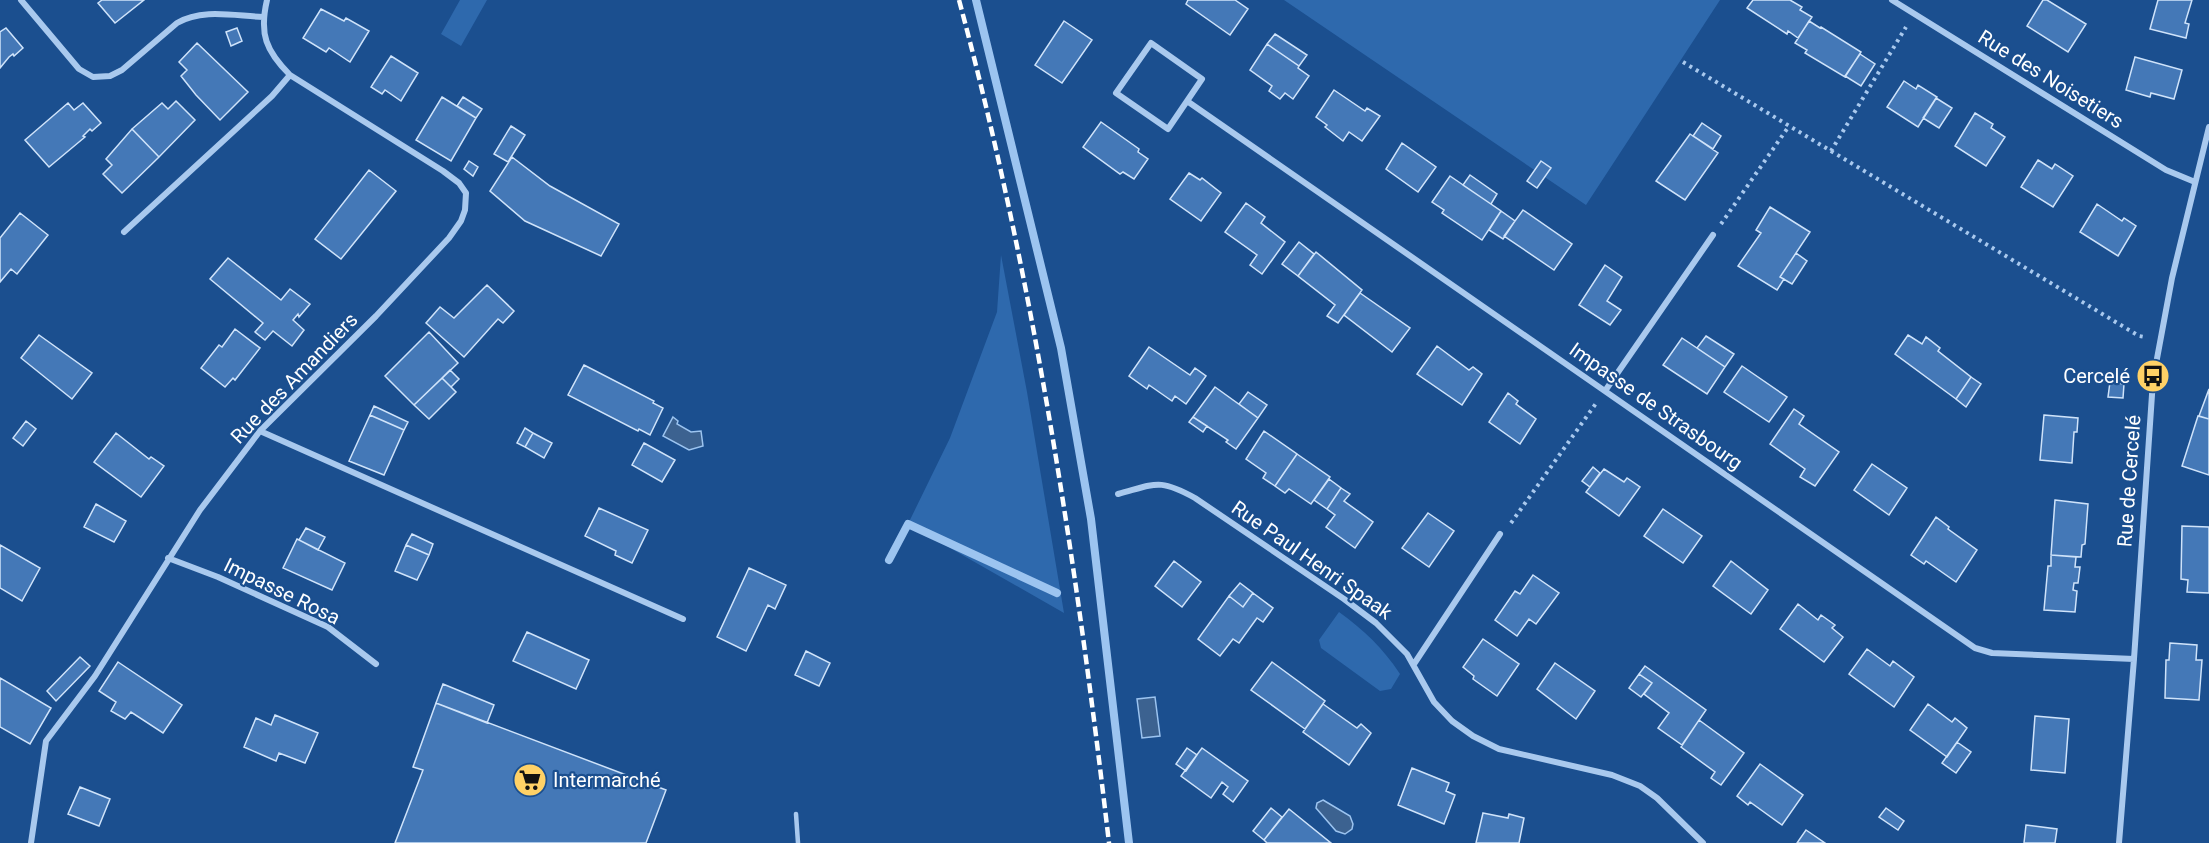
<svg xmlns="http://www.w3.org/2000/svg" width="2209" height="843" viewBox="0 0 2209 843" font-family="Roboto,sans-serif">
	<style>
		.green { fill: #2e69ad }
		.water { fill: #3c6290; stroke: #9cc4f0; stroke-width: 1.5 }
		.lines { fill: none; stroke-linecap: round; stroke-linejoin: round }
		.stream { stroke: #9cc4f0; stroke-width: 8 }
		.building { fill: #4478b7; stroke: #cfe3fa; stroke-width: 1.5 }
		.path { stroke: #a9c9ee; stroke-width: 4; stroke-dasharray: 3 4.5; stroke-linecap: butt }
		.service { stroke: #a9c9ee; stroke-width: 4.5 }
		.minor { stroke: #a9c9ee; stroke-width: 6 }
		.rail { stroke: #fff; stroke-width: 4.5; stroke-dasharray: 10 4.5; stroke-linecap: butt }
		.labels { text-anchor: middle; stroke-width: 4.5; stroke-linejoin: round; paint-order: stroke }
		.street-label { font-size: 20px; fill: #fff; stroke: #1b4f8f }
		.poi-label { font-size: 20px; fill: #fff; stroke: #1b4f8f; text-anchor: end }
	</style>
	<rect width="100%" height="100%" fill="#1b4f8f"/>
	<path class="green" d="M460,0H487L461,46L441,34Z
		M1284,0H1720L1586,205Z
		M1001,255L1027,392L1064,613L908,524L950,438L997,312Z
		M1339,612C1364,630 1383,648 1400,674L1391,689L1380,691L1321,648L1319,640Z"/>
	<path class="water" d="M673,417L678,421L677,424L691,432L701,431L703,446L689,450L663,436Z
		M1155,697L1160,736L1142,738L1137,699Z
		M1323,800L1350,816L1353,824L1352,829L1345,834L1336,831L1316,808L1317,803Z"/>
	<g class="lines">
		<path class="stream" d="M976,0L1061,348L1091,519L1129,843
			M889,560L908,524L1057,593"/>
	</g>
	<path class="building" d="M102,0H144L115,23L98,3Z
		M1188,0H1235L1248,9L1230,35L1186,4Z
		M1753,0H1790L1802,7L1800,10L1812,17L1798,38L1788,31L1787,34L1747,8Z
		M2043,0H2047L2086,24L2068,52L2027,26Z
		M2158,0H2192L2185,23L2189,24L2186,38L2150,29Z
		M321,9L344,21L346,18L369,31L350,62L329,48L326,52L303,38Z
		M1064,21L1092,40L1062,83L1035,65Z
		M1809,21L1820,28L1821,27L1861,52L1845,77L1805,53L1807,50L1795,43Z
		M6,28L23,48L14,56L13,54L9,57L0,68V32Z
		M237,28L242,41L231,46L226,32Z
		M1275,34L1307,55L1299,66L1267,44Z
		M197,43L248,92L220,120L196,95L181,76L187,70L179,62Z
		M1267,44L1299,66L1298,68L1309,76L1293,99L1285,93L1280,99L1269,91L1272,86L1250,70Z
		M1860,54L1875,64L1861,86L1845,76Z
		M391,56L418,73L401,101L385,90L382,94L371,87Z
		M2135,57L2182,70L2174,99L2151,93L2150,97L2126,90Z
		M1904,81L1916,89L1918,85L1937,97L1918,127L1887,107Z
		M1334,90L1365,111L1367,108L1380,116L1362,141L1349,132L1343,141L1325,127L1327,125L1316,117Z
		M442,97L476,118L451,161L416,140Z
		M463,97L482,109L476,118L457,106Z
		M1936,98L1952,108L1939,128L1923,118Z
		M176,101L195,120L159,157L132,129L162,103L168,109Z
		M68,103L74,110L83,103L101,123L92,131L90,129L83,136L85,137L49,167L25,140Z
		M1975,113L1993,124L1991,128L2005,137L1986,166L1955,146Z
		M1101,122L1139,149L1138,152L1148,159L1134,179L1123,172L1120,174L1083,147Z
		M1702,123L1721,136L1713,149L1693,136Z
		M511,126L525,135L508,162L494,154Z
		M132,129L159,157L122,193L103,174L112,165L106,159Z
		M1690,134L1718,153L1685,200L1656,181Z
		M1402,143L1436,167L1418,192L1386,169Z
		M512,157L550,186L619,224L601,256L525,221L490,191Z
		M2038,160L2052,169L2055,164L2073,176L2053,207L2021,187Z
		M469,161L478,167L473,176L464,169Z
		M1541,161L1551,168L1537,188L1527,181Z
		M369,170L396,191L341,259L315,239Z
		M1189,173L1200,180L1202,178L1221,193L1201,221L1170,199Z
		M1470,175L1497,194L1491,204L1463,185Z
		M1450,176L1501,211L1482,240L1442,213L1444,210L1432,202Z
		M1246,203L1265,217L1261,223L1285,242L1262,274L1250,265L1257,255L1225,232Z
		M2097,204L2122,221L2124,218L2136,226L2118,256L2080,232Z
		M1770,207L1810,232L1780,277L1784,279L1777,290L1738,266L1761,233L1756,230Z
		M1523,210L1572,244L1554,270L1504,236Z
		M1501,211L1515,221L1503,239L1489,230Z
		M20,213L48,235L17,274L11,269L0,282V238Z
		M1299,242L1314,254L1298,276L1282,264Z
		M1316,252L1362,290L1338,323L1327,316L1335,305L1298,276Z
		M1796,253L1807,261L1792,284L1780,277Z
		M228,258L281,300L290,289L310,304L299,317L298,314L293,320L304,330L292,346L273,331L265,340L255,332L263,323L210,279Z
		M1605,265L1622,277L1607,301L1621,310L1610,325L1579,305Z
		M487,285L514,311L503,323L498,319L464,357L426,323L440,307L454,318Z
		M1360,293L1410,328L1392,352L1344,315Z
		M235,329L260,348L235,380L233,378L225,387L201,368L219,345L222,347Z
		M429,332L458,363L414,405L385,376Z
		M39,335L92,373L72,399L21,358Z
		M1908,335L1922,344L1926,337L1940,348L1938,351L1971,377L1956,399L1895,354Z
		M1706,336L1734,354L1725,367L1697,348Z
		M1682,338L1725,367L1707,394L1663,365Z
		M1437,346L1469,370L1473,367L1482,374L1462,405L1417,374Z
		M1149,347L1190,375L1195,368L1206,376L1186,404L1175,396L1172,401L1149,385L1147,389L1129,376Z
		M584,365L654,401L653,403L663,408L650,435L639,429L638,431L568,395Z
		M1742,366L1787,397L1769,422L1724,392Z
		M450,370L459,379L451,387L442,378Z
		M1971,377L1981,384L1966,407L1956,399Z
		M442,378L456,392L429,419L414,405Z
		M2110,382L2124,384L2123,398L2108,397Z
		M1215,387L1258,418L1236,449L1226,442L1228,440L1193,417Z
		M2209,389V419L2199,416Z
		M1248,392L1267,405L1258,418L1239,404Z
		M1508,393L1518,401L1516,404L1536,419L1520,444L1489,422Z
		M374,406L408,422L404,430L370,415Z
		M1794,409L1804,416L1799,424L1839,452L1815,486L1800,477L1805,469L1770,444Z
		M370,415L404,430L384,475L349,461Z
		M2044,415L2078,418L2077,432H2074L2072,463L2040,460Z
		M2198,416L2209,419V475L2182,466Z
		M1193,417L1207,426L1203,432L1189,422Z
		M26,421L36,429L23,446L13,438Z
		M525,428L533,433L525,447L517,443Z
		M1264,431L1297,454L1275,486L1263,478L1266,473L1246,459Z
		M116,433L149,459L151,457L164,466L141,497L94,462Z
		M533,433L552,443L544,458L525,447Z
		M644,443L675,460L662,482L632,465Z
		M1297,454L1330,477L1311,504L1289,489L1285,493L1275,486Z
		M1872,464L1907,488L1889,515L1854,490Z
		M1593,467L1600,473L1590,487L1582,481Z
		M1604,469L1624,482L1627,478L1640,487L1619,516L1586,492Z
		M1329,479L1341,488L1327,509L1314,500Z
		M1341,488L1350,494L1344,501L1373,522L1355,548L1326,527L1335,515L1327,509Z
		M2055,500L2088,504L2085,544L2082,545L2081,557L2051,555Z
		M96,504L126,521L114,542L84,527Z
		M599,508L648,530L632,563L615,555L616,551L585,536Z
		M1663,509L1702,536L1683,563L1644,536Z
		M1428,513L1454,531L1429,567L1402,548Z
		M1936,517L1949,527L1948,529L1977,550L1956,582L1926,561L1924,564L1911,555Z
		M2182,526L2209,527V593L2187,592L2188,580L2181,579Z
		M306,528L325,537L318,550L299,540Z
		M412,534L433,544L429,555L406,545Z
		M297,539L345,563L332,590L283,568Z
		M0,545L40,568L22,601L0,588Z
		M406,545L429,555L417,580L395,571Z
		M2051,555L2076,557L2075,567H2080L2078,583H2074L2073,590L2077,591L2075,612L2044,610L2048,566H2051Z
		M1174,561L1201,582L1182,607L1155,586Z
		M1731,561L1768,590L1751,614L1713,586Z
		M749,568L786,585L775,609L768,605L746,651L717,637Z
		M1533,575L1559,593L1536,624L1529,619L1517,636L1495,620L1515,591L1520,594Z
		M1240,583L1253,593L1243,607L1229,596Z
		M1253,593L1273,608L1263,622L1257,618L1239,643L1233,639L1220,656L1198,639L1229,596L1243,607Z
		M1798,604L1818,620L1821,615L1835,625L1832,628L1843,637L1824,662L1780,629Z
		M527,632L589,660L576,689L513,661Z
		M1483,639L1519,664L1497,696L1473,679L1474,676L1463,667Z
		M2170,643L2197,645L2196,660H2202L2199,700L2165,698L2166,660H2169Z
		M1867,649L1890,666L1893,661L1914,677L1894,707L1849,674Z
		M806,651L830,663L819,686L795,675Z
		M80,657L90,666L56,701L47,691Z
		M118,662L182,705L163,733L131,712L125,719L111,711L116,702L99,691Z
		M1272,662L1325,701L1305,729L1251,690Z
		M1555,663L1595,691L1576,719L1537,689Z
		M1645,666L1706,710L1682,745L1658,728L1669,713L1644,694L1652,683L1639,674Z
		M1639,674L1652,683L1641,697L1629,688Z
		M0,678L51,708L30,744L0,727Z
		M443,684L494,705L487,723L436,703Z
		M436,703L666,790L646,843H395L423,770L413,767Z
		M1323,704L1357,728L1361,724L1371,733L1349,765L1303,732Z
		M1928,704L1952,722L1955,718L1967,728L1947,757L1910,730Z
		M275,715L318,733L305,763L279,753L276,761L244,747L256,718L271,725Z
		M2035,716L2069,719L2065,773L2031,770Z
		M1699,720L1744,753L1721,785L1711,778L1715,772L1681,747Z
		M1957,742L1971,752L1956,773L1942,763Z
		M1187,748L1197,755L1186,771L1176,764Z
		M1202,748L1248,781L1233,802L1223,794L1228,787L1222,782L1211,798L1181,776Z
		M1760,764L1803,795L1782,825L1750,802L1748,805L1737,796Z
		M1412,768L1449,783L1446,791L1455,795L1444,824L1398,805Z
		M80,787L110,799L99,826L68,814Z
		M1271,808L1282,817L1264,840L1253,831Z
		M1886,808L1904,821L1898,830L1879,817Z
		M1289,809L1331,843H1267L1264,840Z
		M1483,813L1508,818L1509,814L1524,818L1519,843H1476Z
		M2026,825L2057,829L2055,843H2024Z
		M1806,830L1825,843H1797Z"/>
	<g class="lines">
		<path class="path" d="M1683,62L1831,151L1906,27
			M1831,151L2139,336L2145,337
			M1721,224L1789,126
			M1511,523L1597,402"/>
		<path class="service" d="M796,814L798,843"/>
		<path class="minor" d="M21,0L79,69L93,77L110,76L122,70L177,23C202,8 235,16 263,17
			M1892,0L2166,170L2195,182
			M1151,43L1202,79L1168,129L1116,93Z
			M1187,101L1975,648L1992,653L2134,659
			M124,232L272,96L290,75
			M1605,391L1713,235
			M260,431L683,619
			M1118,494C1156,484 1159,478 1195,498L1344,599L1376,623L1407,654L1434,702L1452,721L1473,736L1499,749L1612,775L1640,786L1657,798L1703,843
			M168,558L218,577L328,627L376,664
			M1414,664L1500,534
			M31,843L46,741L95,676L200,510L260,431L376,316L449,238L461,221L465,210L466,193L459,183L443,171L290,75C266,51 259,34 267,0
			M2119,843L2134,659L2153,380L2172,278L2209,127"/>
		<path class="rail" d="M959,0C1033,276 1076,559 1109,843"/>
	</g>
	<defs>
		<symbol id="bus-disc" viewBox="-11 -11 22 22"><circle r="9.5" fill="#ffd166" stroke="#1b4f8f"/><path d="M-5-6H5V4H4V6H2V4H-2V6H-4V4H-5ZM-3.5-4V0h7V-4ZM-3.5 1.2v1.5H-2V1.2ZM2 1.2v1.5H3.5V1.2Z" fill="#111"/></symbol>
		<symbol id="supermarket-disc" viewBox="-11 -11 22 22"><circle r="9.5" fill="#ffd166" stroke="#1b4f8f"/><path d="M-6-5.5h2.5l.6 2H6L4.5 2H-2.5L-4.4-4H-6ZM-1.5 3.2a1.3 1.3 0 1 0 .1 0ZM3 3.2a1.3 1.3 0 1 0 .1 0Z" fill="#111"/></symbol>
	</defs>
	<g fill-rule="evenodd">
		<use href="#bus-disc" x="2134" y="357" width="38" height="38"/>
		<use href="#supermarket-disc" x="511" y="761" width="38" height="38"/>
	</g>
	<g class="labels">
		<g class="street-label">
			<text transform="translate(2051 79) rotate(32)" y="7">Rue des Noisetiers</text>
			<text transform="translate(294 378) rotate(-46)" y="7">Rue des Amandiers</text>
			<text transform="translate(1656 406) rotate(35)" y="7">Impasse de Strasbourg</text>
			<text transform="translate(2129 481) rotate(-86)" y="7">Rue de Cercelé</text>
			<text transform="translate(1312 560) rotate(35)" y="7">Rue Paul Henri Spaak</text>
			<text transform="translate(282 591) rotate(26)" y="7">Impasse Rosa</text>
		</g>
		<g class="poi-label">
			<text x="2130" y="383">Cercelé</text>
			<text x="553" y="787" text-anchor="start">Intermarché</text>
		</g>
	</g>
</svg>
